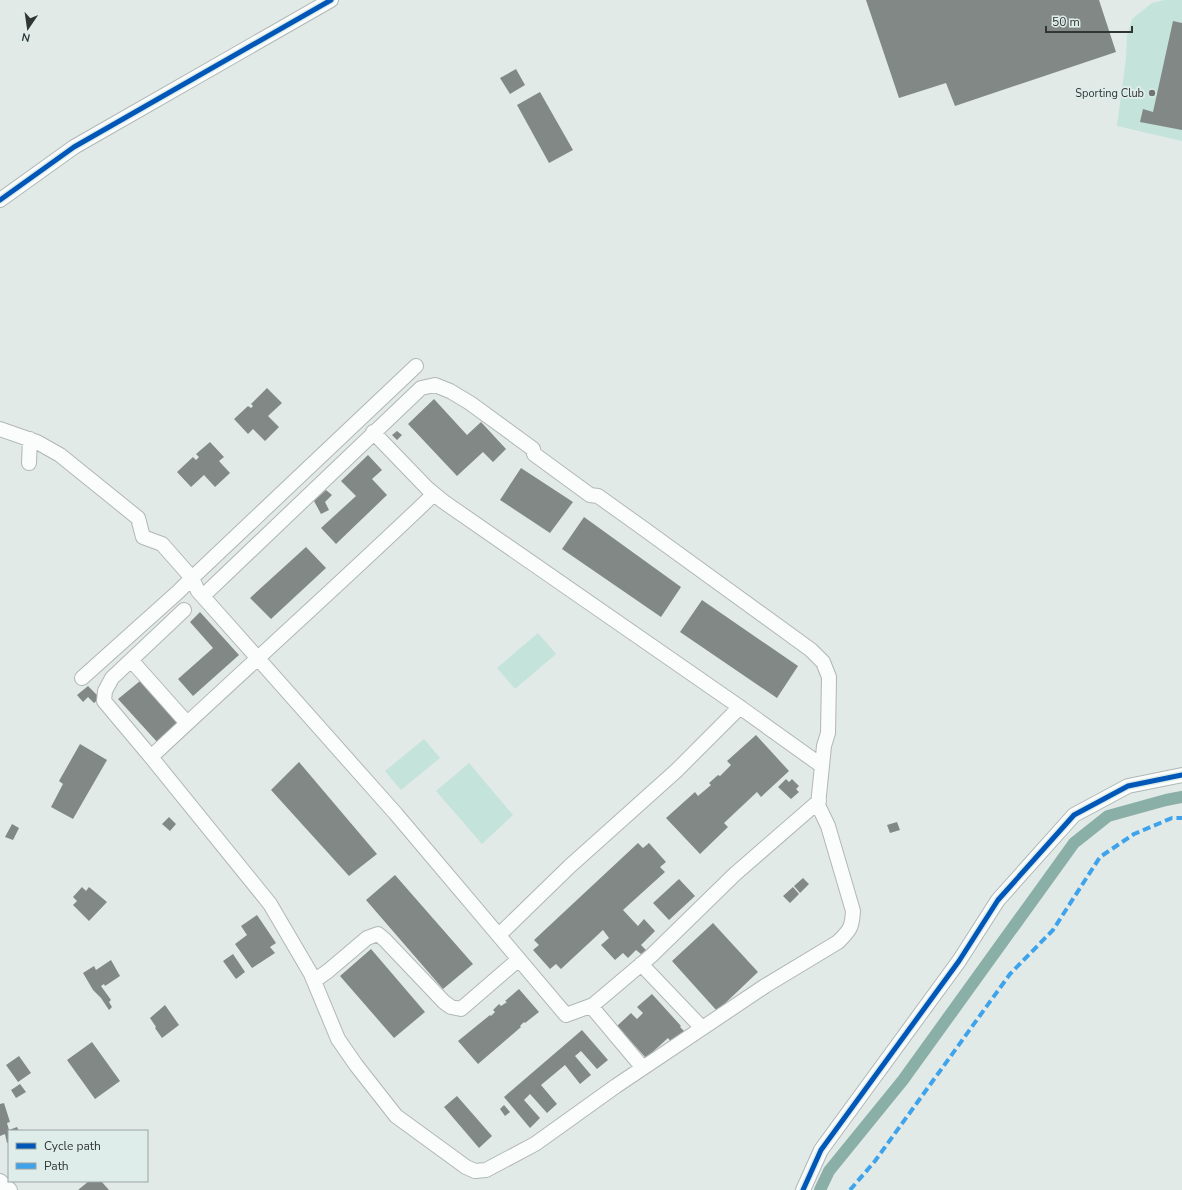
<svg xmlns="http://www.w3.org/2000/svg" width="1182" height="1190" viewBox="0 0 1182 1190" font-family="'Nunito Sans',sans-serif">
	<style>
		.green { fill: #c3e3db }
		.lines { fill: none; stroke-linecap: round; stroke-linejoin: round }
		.canal { stroke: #8aafa7; stroke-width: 12 }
		.building { fill: #828886 }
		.minor-casing { stroke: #b0b7b5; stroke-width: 16 }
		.minor { stroke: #fbfcfc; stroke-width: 14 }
		.quiet { stroke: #3ea3eb; stroke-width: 4; stroke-dasharray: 8 4; stroke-linecap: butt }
		.cycleway-casing { stroke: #deede9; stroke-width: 8 }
		.cycleway { stroke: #0057b8; stroke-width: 5 }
		.poi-dot { fill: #6f7574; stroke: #deede9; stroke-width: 1.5 }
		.labels { text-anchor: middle; stroke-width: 4; stroke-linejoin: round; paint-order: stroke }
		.poi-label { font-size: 11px; fill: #313635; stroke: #deede9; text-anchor: end }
	</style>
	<rect width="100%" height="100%" fill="#e2eae8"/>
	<path class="green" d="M1165,0H1182V141L1117,126L1126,59L1127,36L1132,19L1152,3Z
		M538,633L556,654L515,689L497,668Z
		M424,739L440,758L401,790L385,771Z
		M469,763L513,815L482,844L436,791Z"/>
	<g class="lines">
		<path class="canal" d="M820,1190L829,1171L903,1080L1074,843L1108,816L1166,800L1182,797"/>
	</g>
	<path class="building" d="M866,0H1099L1116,52L955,106L946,83L899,98Z
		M1173,21L1182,23V130L1140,122L1143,109L1153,112Z
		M516,69L525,85L510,94L500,78Z
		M540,92L573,150L549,163L517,105Z
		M267,388L282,403L268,416L279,427L265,441L253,429L248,434L234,419L248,406L251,408L253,406L251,404Z
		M434,399L467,435L481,422L506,449L493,462L483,452L457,476L408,424Z
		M397,431L402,435L397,440L392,435Z
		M210,442L224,457L219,461L230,473L215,487L204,475L191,487L177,472L193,457L196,460L199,457L196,454Z
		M368,455L382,470L372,479L387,495L336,544L321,528L356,496L341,481Z
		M521,468L573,502L550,533L500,500Z
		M326,490L332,495L325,502L329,510L321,514L314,501Z
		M584,517L681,587L661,617L562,549Z
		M306,547L326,568L271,619L250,598Z
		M702,600L798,666L777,698L680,632Z
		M200,612L239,655L193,696L178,679L213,648L190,622Z
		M140,681L180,725L159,744L118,699Z
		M88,686L100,698L94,703L88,697L83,702L77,695Z
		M756,735L789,771L761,797L757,792L724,823L728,827L700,854L666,818L695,792L698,796L711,785L709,783L718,775L720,776L731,765L727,761Z
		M80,744L107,760L73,819L51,807L63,784L59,781Z
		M299,762L377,854L349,876L271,790Z
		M786,779L789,782L792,779L799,786L796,789L799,792L791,799L778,787Z
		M169,817L176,824L170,831L162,824Z
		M897,822L900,830L890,833L887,825Z
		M12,824L19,828L13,840L5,837Z
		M638,843L643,848L649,843L666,862L660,867L665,872L623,910L638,926L644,919L655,931L641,945L646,950L641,954L636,950L628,958L623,953L615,960L601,945L609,938L603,930L561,969L556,964L550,969L533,950L539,945L534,940Z
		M395,875L473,964L443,989L366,900Z
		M803,878L809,884L800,893L794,886Z
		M679,879L695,896L669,920L653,903Z
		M82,887L86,891L89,887L107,902L89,921L73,905L77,901L73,897Z
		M793,887L799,894L790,903L783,896Z
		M257,915L276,943L270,947L275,953L252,968L235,944L247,935L241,926Z
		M713,923L758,972L717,1011L672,961Z
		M371,949L425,1012L394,1038L340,976Z
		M233,954L245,972L236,979L223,961Z
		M111,960L120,976L105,986L104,984L101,986L111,1000L109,1002L112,1007L109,1010L101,998L93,990L83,973L94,966L96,970Z
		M519,989L539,1012L525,1023L524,1022L520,1026L521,1027L478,1064L458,1041L490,1015L491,1016L495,1012L493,1010L499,1004L501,1006L507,1002L505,1001Z
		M652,994L681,1026L680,1027L684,1031L671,1042L668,1038L646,1058L617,1026L631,1013L637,1019L643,1013L637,1007Z
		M165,1005L179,1025L162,1038L155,1028L156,1027L150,1018Z
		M582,1030L608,1060L597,1069L581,1051L575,1056L591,1075L580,1084L565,1065L541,1085L557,1104L547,1113L530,1094L524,1100L540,1118L530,1128L504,1097Z
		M92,1042L120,1081L95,1099L67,1060Z
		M19,1056L31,1073L18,1082L6,1065Z
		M20,1084L26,1092L16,1098L11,1090Z
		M457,1096L492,1136L479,1148L444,1107Z
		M4,1103L10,1122L7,1123L9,1130L17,1127L19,1131H9V1142L7,1143L5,1134L0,1136V1104Z
		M504,1105L510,1112L505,1116L500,1109Z
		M89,1181H101L109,1190H78Z"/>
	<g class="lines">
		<defs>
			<path id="minor" d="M0,200L74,147L331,0
				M0,429L37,442L60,455L138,518L143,537L162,544L192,578L416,366
				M373,432L428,489L444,502L734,703L822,766
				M29,463L30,439
				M203,596L421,388L435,385L450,391L470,403L533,449L534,454L590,495L598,496L640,526L811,650L823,662L829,677L828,733L824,746L818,805L828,826L853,911C852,928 850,930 838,942L765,986L616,1086L535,1144L486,1170L475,1171L466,1167L396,1116L356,1065L338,1039L311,974L270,904L151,757C245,669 341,583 434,494
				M131,660L187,723
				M82,678L178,592L192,578L198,591L396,814L566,1015L593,1005L651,956L735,874L819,801
				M151,757L104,701L105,691L112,678L184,610
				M499,935L570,866L676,771L740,707
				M641,964L702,1028
				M314,981L328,971L367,938L378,934L385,940L444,1002L451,1007L461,1009L519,959
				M591,1006L643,1068
				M0,1181L10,1190
				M803,1190L821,1150L959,961L998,900L1074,815L1128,786L1182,775"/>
		</defs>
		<use href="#minor" class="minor-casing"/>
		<use href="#minor" class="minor"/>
		<path class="quiet" d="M850,1190L875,1161L1010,974L1053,930L1100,857L1134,834L1172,818H1182"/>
		<defs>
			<path id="cycleway" d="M0,200L74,147L331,0
				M803,1190L821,1150L959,961L998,900L1074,815L1128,786L1182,775"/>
		</defs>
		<use href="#cycleway" class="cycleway-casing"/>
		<use href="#cycleway" class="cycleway"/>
	</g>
	<circle class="poi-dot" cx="1152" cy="93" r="4"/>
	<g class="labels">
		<g class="poi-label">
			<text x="1144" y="97">Sporting Club</text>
		</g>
	</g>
	<rect x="8" y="1130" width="140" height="52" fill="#deede9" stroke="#99a4a1"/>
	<rect x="16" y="1143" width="20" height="6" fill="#0057b8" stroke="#99a4a1"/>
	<text x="44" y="1150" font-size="12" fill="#313635">Cycle path</text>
	<rect x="16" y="1163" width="20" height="6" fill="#3ea3eb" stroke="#99a4a1"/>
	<text x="44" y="1170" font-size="12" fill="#313635">Path</text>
	<g transform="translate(28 28) rotate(193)" stroke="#deede9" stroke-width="3" paint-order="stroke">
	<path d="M0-3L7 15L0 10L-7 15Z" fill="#313635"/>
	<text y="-6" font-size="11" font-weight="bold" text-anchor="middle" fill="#313635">N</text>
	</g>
	<path d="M1046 26v6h86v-6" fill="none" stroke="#313635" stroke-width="2"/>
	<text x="1052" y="26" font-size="12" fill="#313635" stroke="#deede9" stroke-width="3" paint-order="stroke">50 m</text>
</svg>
